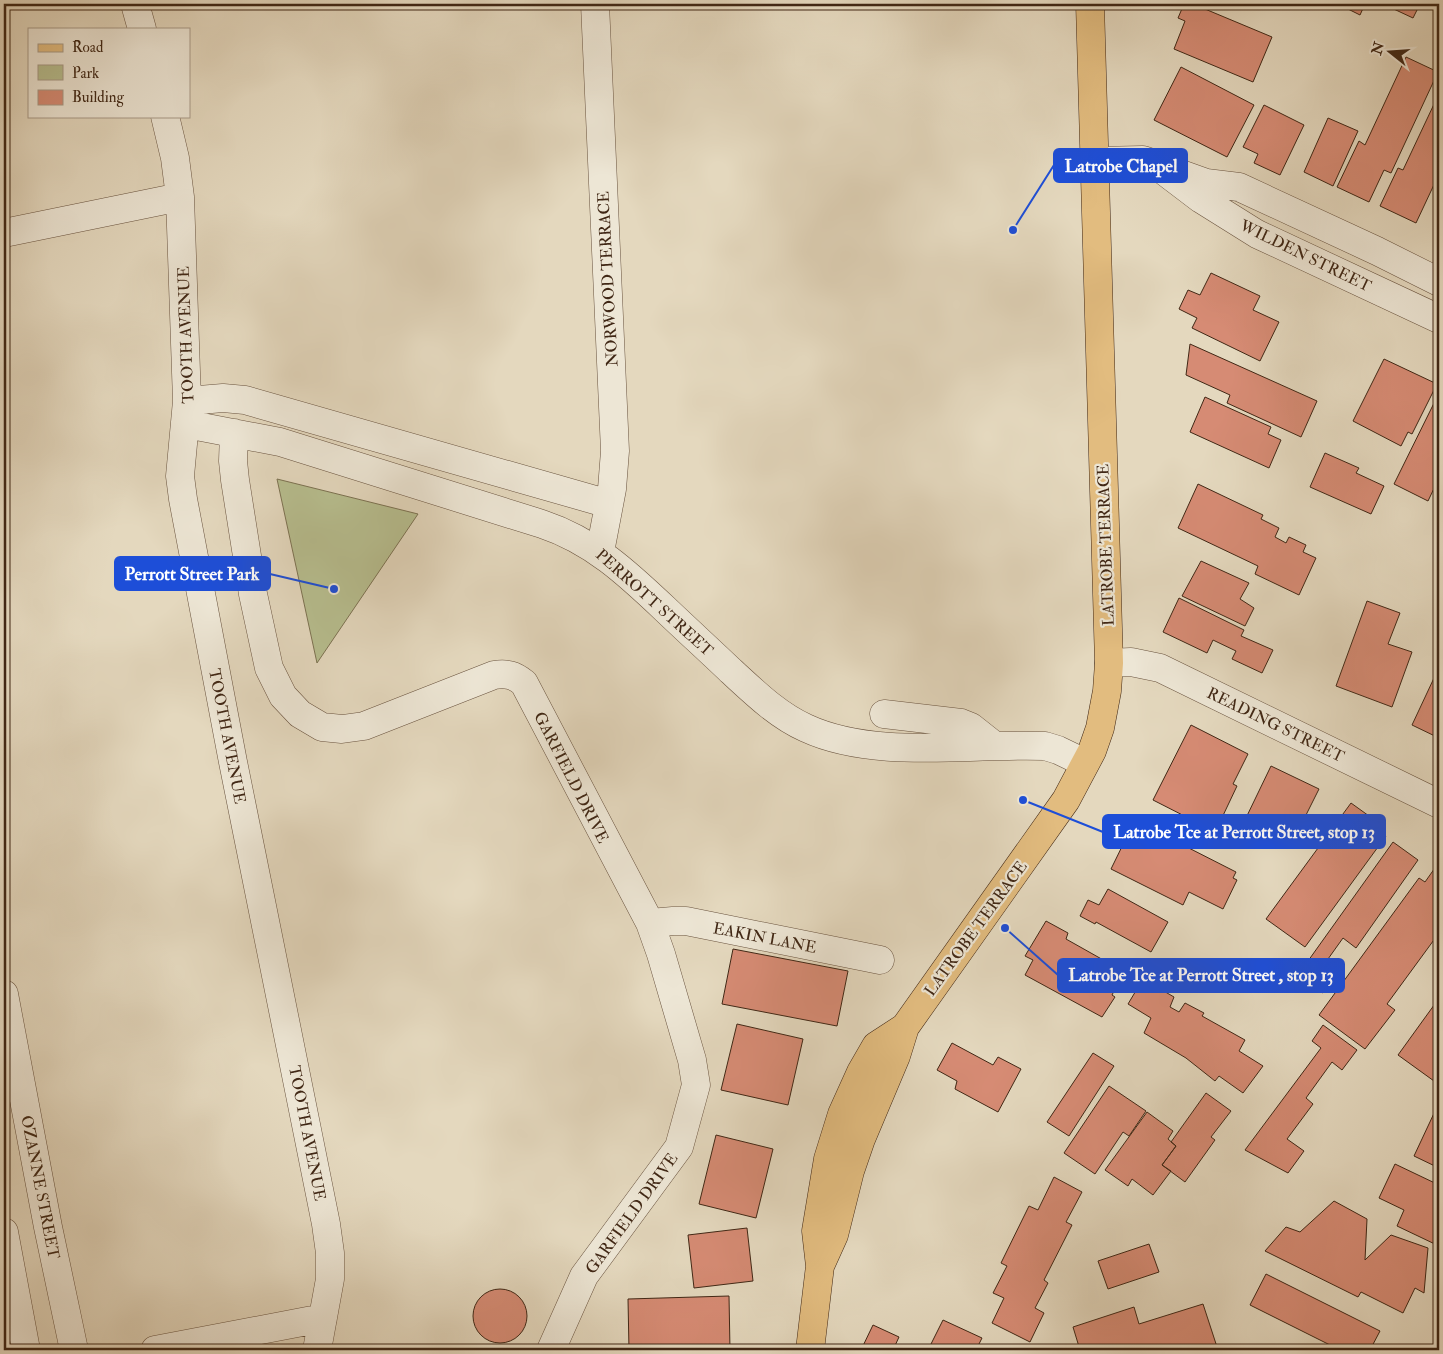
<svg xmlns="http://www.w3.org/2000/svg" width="1443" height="1354" viewBox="0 0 1443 1354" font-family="'IM FELL Double Pica',serif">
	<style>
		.green { fill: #b7be8f; stroke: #7c7252 }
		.building { fill: #d68b74; stroke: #402715 }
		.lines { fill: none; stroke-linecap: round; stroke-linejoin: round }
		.minor-casing { stroke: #69533f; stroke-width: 29 }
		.major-casing { stroke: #402715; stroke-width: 29 }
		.minor { stroke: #ede6d5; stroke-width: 28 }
		.major { stroke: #e2bc7f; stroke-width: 28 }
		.labels { text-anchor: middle; stroke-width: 4.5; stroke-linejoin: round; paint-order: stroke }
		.street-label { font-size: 16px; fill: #402715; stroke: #ede6d5 }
		.leader { fill: none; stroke: #1d4ed8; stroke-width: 2 }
		.callout-dot { fill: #1d4ed8; stroke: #ede6d5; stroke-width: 2 }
		.callout { fill: #1d4ed8; stroke: #1d4ed8; stroke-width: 2 }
		.callout-label { font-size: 18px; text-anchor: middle; font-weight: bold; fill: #fff }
	</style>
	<rect width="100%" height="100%" fill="#e4d8be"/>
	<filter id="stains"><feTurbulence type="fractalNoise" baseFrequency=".004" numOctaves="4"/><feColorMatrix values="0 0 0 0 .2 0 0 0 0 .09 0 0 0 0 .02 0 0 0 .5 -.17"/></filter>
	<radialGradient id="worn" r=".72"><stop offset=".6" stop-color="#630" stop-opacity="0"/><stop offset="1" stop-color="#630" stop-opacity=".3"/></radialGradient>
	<path class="green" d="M277,479L418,514L317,663Z"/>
	<path class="building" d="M1184,4H1193L1272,37L1253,82L1174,49L1185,21L1178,18Z
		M1338,4H1365L1360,15Z
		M1383,4H1420L1413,18Z
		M1406,57L1438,72L1391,173L1384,170L1369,202L1337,187L1359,141L1365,145Z
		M1181,67L1254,105L1227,157L1154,120Z
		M1435,102L1439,104V174L1416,223L1380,206L1398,168L1403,170Z
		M1264,105L1304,125L1280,175L1254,163L1258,154L1243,147Z
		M1328,118L1358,131L1333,186L1304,172Z
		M1211,273L1260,296L1253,310L1279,322L1260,361L1192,328L1197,318L1179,309L1188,290L1200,295Z
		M1190,344L1317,401L1301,437L1227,403L1230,395L1186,375Z
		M1384,359L1437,384L1412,434L1408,432L1401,446L1353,421Z
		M1439,393V478L1428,501L1394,484Z
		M1205,397L1271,427L1268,434L1281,440L1269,468L1190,432Z
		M1325,453L1359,468L1356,473L1384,486L1371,514L1310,487Z
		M1198,484L1263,515L1261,519L1279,528L1275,537L1286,543L1289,537L1306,545L1303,552L1316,558L1299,595L1255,574L1258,566L1178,528Z
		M1201,561L1249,583L1240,599L1254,608L1245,626L1182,596Z
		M1179,598L1244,630L1241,636L1273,650L1262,673L1232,659L1236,651L1213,640L1207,653L1163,632Z
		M1367,601L1400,613L1388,644L1412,652L1392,707L1336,686Z
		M1434,678L1439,681V738L1412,725Z
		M1191,725L1248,754L1233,784L1237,786L1219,824L1214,821L1210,829L1153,800Z
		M1271,766L1319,789L1291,845L1244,822Z
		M1351,803L1376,821L1373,826L1386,836L1305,947L1266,919Z
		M1145,819L1180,836L1177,842L1236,872L1233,878L1237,880L1223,909L1189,892L1183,905L1111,869L1134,822L1142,826Z
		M1393,842L1418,860L1356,948L1343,938L1328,959L1341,968L1323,993L1298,975Z
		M1437,865L1439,867V933L1387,1004L1395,1010L1365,1049L1319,1015L1419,878L1425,882Z
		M1108,889L1168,922L1151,952L1096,922L1095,924L1080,916L1088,900L1099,905Z
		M1046,921L1068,933L1066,939L1114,966L1113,969L1123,974L1112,995L1115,997L1102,1017L1025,975L1033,960L1025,956Z
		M733,949L848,971L837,1026L722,1004Z
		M1143,979L1174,997L1170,1007L1179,1012L1185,1003L1204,1013L1202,1016L1245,1040L1239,1051L1263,1066L1243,1093L1219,1076L1215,1081L1186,1058L1144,1033L1151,1018L1128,1004Z
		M1437,1001L1439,1003V1074L1434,1081L1398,1055Z
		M737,1024L803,1039L788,1105L721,1090Z
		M1323,1025L1357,1050L1342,1070L1332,1062L1306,1098L1313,1104L1287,1139L1304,1151L1288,1173L1245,1150L1321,1048L1312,1041Z
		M952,1043L993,1065L998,1057L1021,1069L998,1112L955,1089L957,1081L937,1070Z
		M1093,1053L1114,1066L1069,1136L1047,1122Z
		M1109,1086L1146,1111L1129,1136L1123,1132L1095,1174L1064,1153Z
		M1206,1093L1231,1111L1211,1137L1215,1140L1185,1182L1162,1165L1176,1146L1171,1142Z
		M1436,1109L1439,1111V1168L1414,1156Z
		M1147,1112L1173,1131L1168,1139L1176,1146L1162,1165L1171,1171L1153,1195L1132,1179L1128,1186L1105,1170Z
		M716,1135L773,1149L756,1218L699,1204Z
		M1395,1164L1439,1185V1192L1436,1198L1439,1199V1246L1397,1226L1404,1210L1379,1198Z
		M1054,1177L1082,1192L1066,1222L1072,1225L1044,1280L1048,1283L1035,1308L1044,1313L1030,1342L992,1323L1004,1298L993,1293L1007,1266L1001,1263L1029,1206L1038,1210Z
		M1334,1201L1367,1219L1365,1260L1391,1235L1428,1248L1424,1293L1415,1288L1403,1313L1361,1292L1358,1297L1265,1251L1286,1227L1300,1232Z
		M747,1228L753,1281L694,1288L688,1235Z
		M1149,1244L1159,1272L1108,1289L1098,1261Z
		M1266,1274L1380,1331L1370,1350H1340L1250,1305Z
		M473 1316a27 27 0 1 1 54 0a27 27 0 1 1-54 0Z
		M729,1296L730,1350H629L628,1299Z
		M1203,1304L1218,1350H1080L1073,1327L1134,1307L1139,1324Z
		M943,1320L982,1338L976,1350H928Z
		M873,1325L899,1337L893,1350H861Z"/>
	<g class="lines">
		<defs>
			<path id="minor" d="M135,4L142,29
				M595,4L615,451L612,489L600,552
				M165,116L175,158L180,197L187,401L180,476L183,499L233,762L326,1224L330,1253V1279L317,1350
				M1096,161L1143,160L1155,164L1201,199L1257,234L1439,319
				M1178,173L1206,183L1239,187L1377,251L1439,282
				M4,233L180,197
				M187,401L223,398L245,400L609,504
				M186,424L280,442L542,524C593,541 627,573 665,609C687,630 709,650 731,671C754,692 777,715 806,728C875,760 970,743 1045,746L1058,750L1085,763
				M234,433L233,461L235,480L253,594L269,668L283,696L300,714L322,727L342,729L364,726L494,675C507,673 514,675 524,683L650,923L661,954L692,1060L696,1085L679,1147L584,1276L551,1350
				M1109,663L1131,662L1160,668L1439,804
				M884,714L961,723L971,727L995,746
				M650,923L673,921H686L880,960
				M4,994L48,1227L74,1350
				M4,1232L26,1350
				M155,1350L323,1318"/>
			<path id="major" d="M820,1266L834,1235L850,1171L861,1139L896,1056L905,1027L1066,800L1092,751L1100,728L1107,691L1109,663L1090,4
				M810,1350L820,1266L816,1231L828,1159L842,1114L861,1072L876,1046L905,1027"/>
		</defs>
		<use href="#minor" class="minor-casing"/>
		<use href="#major" class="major-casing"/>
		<use href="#minor" class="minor"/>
		<use href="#major" class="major"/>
	</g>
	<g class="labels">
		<g class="street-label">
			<text transform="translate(1306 255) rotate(26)" y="6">WILDEN STREET</text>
			<text transform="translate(607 279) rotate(-93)" y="6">NORWOOD TERRACE</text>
			<text transform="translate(185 335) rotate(-92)" y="6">TOOTH AVENUE</text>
			<text transform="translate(1105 545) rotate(-92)" y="6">LATROBE TERRACE</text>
			<text transform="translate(655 602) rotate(42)" y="6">PERROTT STREET</text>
			<text transform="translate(1276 724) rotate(26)" y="6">READING STREET</text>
			<text transform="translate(228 736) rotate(79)" y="6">TOOTH AVENUE</text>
			<text transform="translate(572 777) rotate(63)" y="6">GARFIELD DRIVE</text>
			<text transform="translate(975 928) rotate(-54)" y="6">LATROBE TERRACE</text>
			<text transform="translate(765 937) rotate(11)" y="6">EAKIN LANE</text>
			<text transform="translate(308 1133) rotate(79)" y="6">TOOTH AVENUE</text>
			<text transform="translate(41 1187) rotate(79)" y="6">OZANNE STREET</text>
			<text transform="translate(631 1213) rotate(-54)" y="6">GARFIELD DRIVE</text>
		</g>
	</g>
	<path class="leader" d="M1013 230L1054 165M334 589L270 574M1023 800L1103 832M1005 928L1058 975"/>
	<g class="callout-dot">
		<circle cx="1013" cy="230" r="5"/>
		<circle cx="334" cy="589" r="5"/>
		<circle cx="1023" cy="800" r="5"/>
		<circle cx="1005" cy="928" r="5"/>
	</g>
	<g class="callout">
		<rect x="1054" y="149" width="133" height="33" rx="5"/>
		<rect x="115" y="557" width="155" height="33" rx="5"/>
		<rect x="1103" y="815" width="282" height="33" rx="5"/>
		<rect x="1058" y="959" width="286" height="33" rx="5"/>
	</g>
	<g class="callout-label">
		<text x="1121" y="172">Latrobe Chapel</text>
		<text x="192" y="580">Perrott Street Park</text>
		<text x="1244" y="838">Latrobe Tce at Perrott Street, stop 13</text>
		<text x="1201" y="981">Latrobe Tce at Perrott Street , stop 13</text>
	</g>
	<rect width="1443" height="1354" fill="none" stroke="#e4d8be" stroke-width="20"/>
	<rect x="5" y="5" width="1433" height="1344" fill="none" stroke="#402715" stroke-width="2.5"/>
	<rect x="10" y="10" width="1423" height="1334" fill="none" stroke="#402715"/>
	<rect x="28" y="28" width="162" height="90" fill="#ede6d5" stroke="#a89a88"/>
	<rect x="38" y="44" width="25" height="8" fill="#e2bc7f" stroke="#a89a88"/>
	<text x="72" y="52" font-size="15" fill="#402715">Road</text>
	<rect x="38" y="65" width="25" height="15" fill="#b7be8f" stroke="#a89a88"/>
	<text x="72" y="78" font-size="15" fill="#402715">Park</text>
	<rect x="38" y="90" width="25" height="15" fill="#d68b74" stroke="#a89a88"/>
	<text x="72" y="102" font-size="15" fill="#402715">Building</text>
	<g transform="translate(1390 52) rotate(287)" stroke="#ede6d5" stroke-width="4" paint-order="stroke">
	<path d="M0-4L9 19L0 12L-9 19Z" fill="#402715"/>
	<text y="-8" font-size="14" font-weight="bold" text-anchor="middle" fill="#402715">N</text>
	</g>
	<rect width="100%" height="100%" filter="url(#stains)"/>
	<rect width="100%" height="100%" fill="url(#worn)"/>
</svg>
